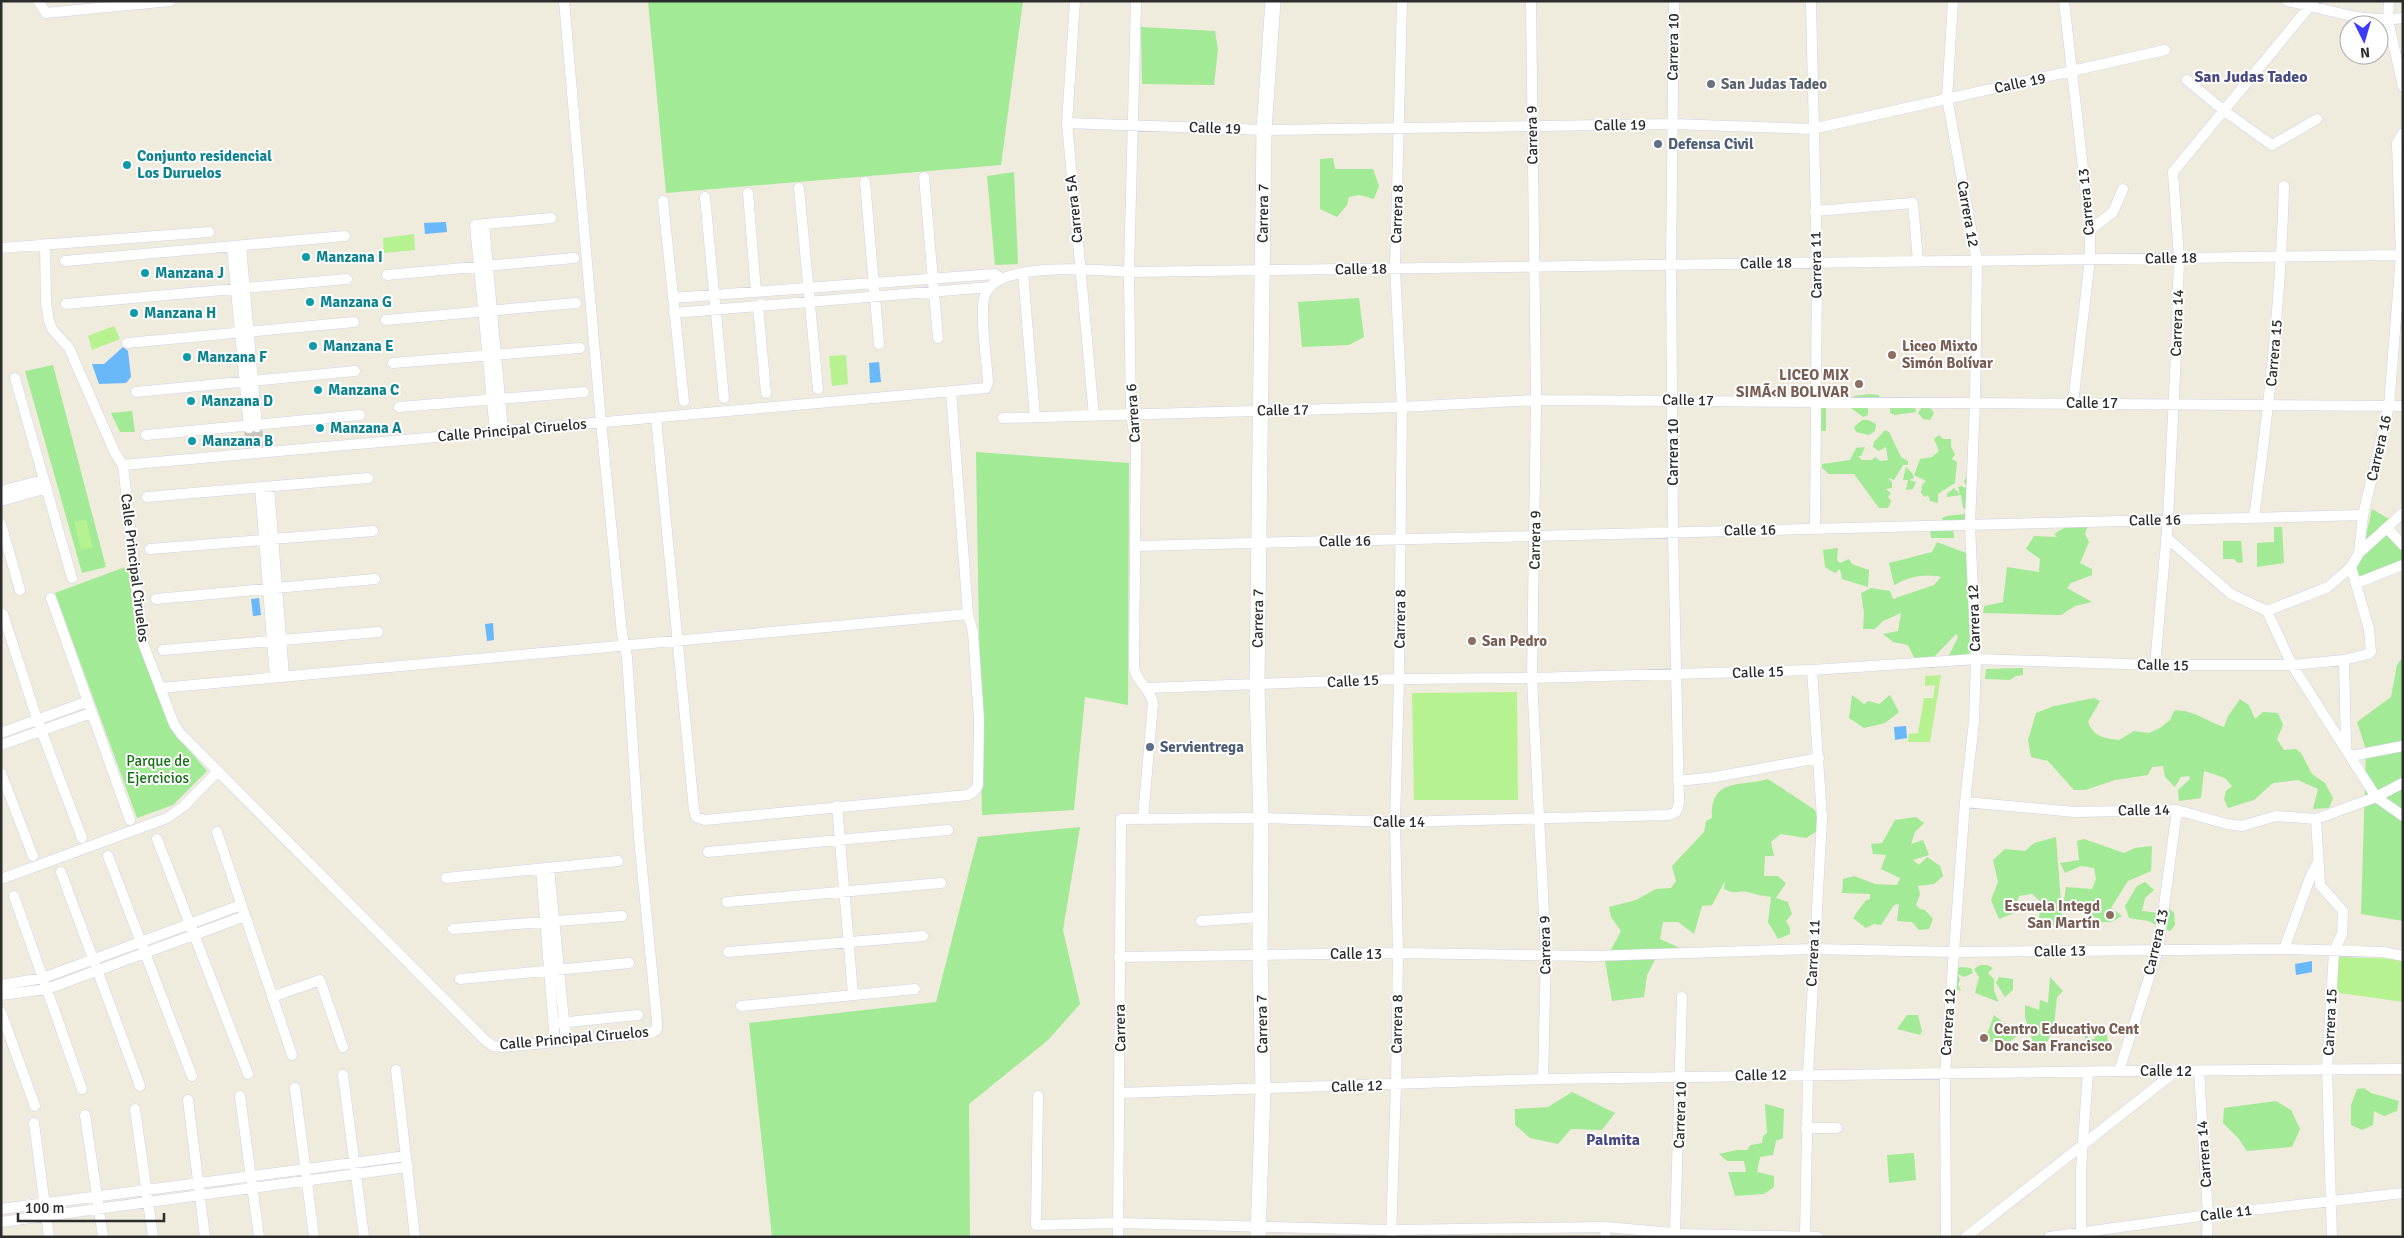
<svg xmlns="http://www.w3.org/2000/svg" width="2404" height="1238" viewBox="0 0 2404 1238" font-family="Signika,sans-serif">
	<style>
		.green { fill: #a2ea95 }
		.pitch { fill: #b6f290 }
		.water { fill: #68b8fa }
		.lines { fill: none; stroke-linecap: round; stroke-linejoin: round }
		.street-tunnel { stroke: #c8c5ba; stroke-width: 10; stroke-dasharray: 10 5; stroke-linecap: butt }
		.street-casing { stroke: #d2d2e6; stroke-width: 11 }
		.secondary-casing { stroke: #d2d2e6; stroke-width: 16 }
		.street { stroke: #fff; stroke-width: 10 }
		.secondary { stroke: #fff; stroke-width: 15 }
		.worship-dot { fill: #6b7280; stroke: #fff; stroke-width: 2 }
		.service-dot { fill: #5c6f8a; stroke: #fff; stroke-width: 2 }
		.culture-dot { fill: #0f9aa8; stroke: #fff; stroke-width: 2 }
		.education-dot { fill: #8d6e63; stroke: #fff; stroke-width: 2 }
		.labels { text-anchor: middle; stroke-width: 4; stroke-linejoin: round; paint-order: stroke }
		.street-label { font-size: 15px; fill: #2c2c2c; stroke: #fff }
		.worship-label { font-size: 15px; font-weight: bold; fill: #5b616d; stroke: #fff; text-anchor: start }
		.service-label { font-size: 15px; font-weight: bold; fill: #4e5e75; stroke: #fff; text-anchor: start }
		.culture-label { font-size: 15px; font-weight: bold; fill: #0d838f; stroke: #fff; text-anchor: start }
		.education-label { font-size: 15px; font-weight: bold; fill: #785e54; stroke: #fff; text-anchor: start }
		.park-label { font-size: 15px; fill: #167114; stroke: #fff }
		.neighbourhood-label { font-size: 16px; font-weight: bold; fill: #484882; stroke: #fff }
	</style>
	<rect width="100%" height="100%" fill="#efebdd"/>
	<path class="green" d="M648,1H1023L1001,165L666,193Z
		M1141,27L1215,31L1218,49L1214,85L1142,84Z
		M1333,158L1335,169H1373L1379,186L1374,199L1359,195L1349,197L1347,205L1337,217L1320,209V159Z
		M1014,172L1018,264L995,265L987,176Z
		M1359,298L1364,337L1349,345L1302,347L1298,302Z
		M53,365L106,567L82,573L25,371Z
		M1869,394L1879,395L1880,399L1868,402V415L1863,417L1851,408L1854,396Z
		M1890,407H1915L1916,412L1895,415L1890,413Z
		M1922,407H1930L1934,413L1930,420L1923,419L1918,413Z
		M1821,408H1826V431H1821Z
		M132,411L135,432H120L111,413Z
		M1862,420H1868L1876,424L1875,431L1869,435L1856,432L1854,427Z
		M1885,430L1889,432L1901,457L1908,461V465H1903L1894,480L1888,478L1892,482V488L1886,489L1891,493L1888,497L1891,501L1888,508H1879L1854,474H1829L1822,468V464L1850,460L1856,448L1865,447L1861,456H1858L1862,460H1872L1875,457L1880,461L1888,460L1886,447L1879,451L1873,447L1874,442Z
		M1939,435L1943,439H1951V447L1955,454L1952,459L1957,462L1955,483L1938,494V503L1930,501L1928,495L1925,497L1921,493L1922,485L1926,481L1914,475L1920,459L1932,457L1939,451L1934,439Z
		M976,452L1129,463L1128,705L1085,697L1074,810L982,815Z
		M1906,467L1912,473L1914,478L1909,480L1916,482L1913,489L1906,490L1908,480H1903Z
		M1968,475L1969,511L1963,508L1961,495L1947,497V494L1954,488L1960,494L1958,488L1960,486L1967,488L1964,481Z
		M2372,509L2389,519L2365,540Z
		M1967,513L1969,519L1946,526L1942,518C1949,514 1959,516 1967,513Z
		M2078,522L2088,525L2085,534L2089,542L2080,563L2092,569V575L2071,583L2067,588L2092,602L2075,606L2061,615L1983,613L1984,606L2003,602L2007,567L2039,572L2040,559L2026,549L2034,536L2057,537L2054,534L2067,526L2074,528Z
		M2390,525L2403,538V561L2359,578L2355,568L2370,544Z
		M2274,527H2282L2284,563L2257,567V543L2274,542Z
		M1953,528L1954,538H1931L1930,529Z
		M2223,541H2241L2243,562L2238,563L2234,559H2223Z
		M1937,542L1966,553L1972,653L1948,657L1958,637L1956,634L1935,656L1933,668H1919L1908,645L1893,642L1883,634L1898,631L1901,613L1883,621L1875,629H1863L1864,613L1861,593L1871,588L1890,591L1893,599L1934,585L1941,577C1923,573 1909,577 1894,585L1889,563L1932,552Z
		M1838,548L1837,560L1840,563L1849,559L1852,564L1869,570L1868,587L1842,579L1840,569L1835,573L1825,567L1823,550Z
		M128,566L139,646L171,729L207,771L173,805L137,818L55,593Z
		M2403,657V921L2361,914L2366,750L2357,722L2391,697L2397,665Z
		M2023,668V675L2016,676L2010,680L1985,679L1986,669Z
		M1852,695L1864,704L1869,701L1879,704L1890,695L1899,712L1885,723L1864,728L1849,718Z
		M2094,698L2100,701L2088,722C2094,737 2104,738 2119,740L2134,731L2149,733L2160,728L2170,720L2174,711C2191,708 2207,722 2224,727L2228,716L2240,699L2249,705L2255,719L2263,712L2278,713L2283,725L2277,739L2284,750L2296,749L2301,753L2312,774L2325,783L2333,798L2329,808L2313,809L2318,789L2298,780L2273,783L2254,800L2228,808L2224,799L2226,791L2232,786L2225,778L2204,771L2201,798L2179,801L2178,790L2190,779L2189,776L2181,777L2175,787L2165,777L2163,766L2152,767L2148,775L2115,780L2085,790H2074L2048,761L2031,757L2028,740L2036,713L2054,706Z
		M1768,779L1815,810L1818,819L1816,832L1806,838L1781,834L1771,842L1774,856H1765L1764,876H1778L1786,883L1776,898L1788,902L1792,914L1786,921L1790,928V934L1778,939L1768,922L1771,897C1761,896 1756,894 1747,892C1738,890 1736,895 1724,889L1725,881L1712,905L1702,906L1694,934L1678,922H1663L1660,939L1682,949L1658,954L1647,975L1644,997L1612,1001L1605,961L1621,931L1611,917L1609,907L1636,900L1656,889L1671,888L1676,881L1672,866L1704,832L1706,821L1712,818C1710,777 1741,787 1768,779Z
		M1916,817L1924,823L1915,832L1911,844L1923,840L1929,855L1913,860L1919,865L1927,857L1940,866L1943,876L1934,884L1918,886L1920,894L1916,905L1920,909L1925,910L1933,919L1929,929L1919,930L1912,922L1897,921L1899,904L1894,905L1881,925L1874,924L1866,928L1853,918L1865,901L1870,899V894L1842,893L1843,879L1854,876L1875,884L1897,885L1900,878L1881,869L1886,855L1873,854L1871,844L1882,843L1895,820Z
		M1080,827L1063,930L1080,1004L1048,1040L969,1104L970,1237H772L749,1023L936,1002L978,837Z
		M2056,837L2063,929L2039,920L2040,901L2032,894L2019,896L2014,913L1999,919L1991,900L1998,882L1993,860L2005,849L2025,851L2034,843Z
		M2084,839L2124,853L2135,848L2152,846L2151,871L2128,881L2111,908L2122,916L2111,922H2100L2088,912L2075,905L2071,913L2063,907L2066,887L2092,889L2096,879L2094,868L2081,866L2065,873L2060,863L2079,860L2077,841Z
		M2145,882L2154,890L2145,898L2142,911L2160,913L2167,908L2174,912L2175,925L2170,931L2148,921L2129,918L2125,906L2137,886Z
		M1980,965H1987L1993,968L1988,973L1994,979V991L1999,1002L1975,993L1979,977L1974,969Z
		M1961,967L1971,968L1973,973L1964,977L1958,974L1960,980L1958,984L1961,991L1954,989L1957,968Z
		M1999,977L2013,979V990L2005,997L1996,983Z
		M2050,977L2063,991L2057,997L2054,1025L2048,1041L2034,1046L2025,1017V1005L2039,1010L2040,1000L2048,1003Z
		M1907,1015H1918L1922,1031L1920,1035L1897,1029Z
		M1994,1015L2019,1034L2006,1045L1985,1040Z
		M2096,1033L2107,1035L2108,1044L2099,1046L2096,1043L2086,1046L2085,1036L2087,1035L2089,1039H2095Z
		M2364,1088L2371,1093L2399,1101L2397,1111L2384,1116L2374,1111L2373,1125L2362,1130L2351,1125V1105L2357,1089Z
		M1572,1092L1615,1113L1602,1130L1571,1129L1558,1144L1530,1138L1515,1125V1109L1548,1107Z
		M2276,1101L2291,1110L2300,1129L2292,1147L2247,1151L2238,1138L2223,1123L2224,1108Z
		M1765,1104L1784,1109L1783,1138L1776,1141L1773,1155L1760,1157L1757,1172L1774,1176V1187L1764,1194L1735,1196L1728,1172H1746L1744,1161H1727L1719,1154L1737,1150H1747L1751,1145L1762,1143L1763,1136L1767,1133Z
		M1914,1153L1916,1180L1889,1183L1887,1155Z"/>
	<path class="pitch" d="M414,234L415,250L384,253L383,238Z
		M114,326L120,339L92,350L88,336Z
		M846,355L848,384L832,386L829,356Z
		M86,520L93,547L81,550L74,522Z
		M1941,675L1930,742H1908L1909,734L1918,733L1924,698H1933L1935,685L1925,686V676Z
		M1517,692L1518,800H1414L1412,693Z
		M2338,957L2403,959V1002L2333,992Z"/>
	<path class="water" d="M446,222L447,232L425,234L424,223Z
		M123,347L128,351L131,377L126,383L99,384L92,364H104Z
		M879,362L881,382L870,383L869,363Z
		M259,598L261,615L253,616L251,599Z
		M493,623L494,640L487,641L485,624Z
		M1906,726L1907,738L1895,740L1894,727Z
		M2312,961V972L2296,975L2295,964Z"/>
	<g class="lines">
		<path class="street-tunnel" d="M257,427L259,449
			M249,428L251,449"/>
		<defs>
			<path id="street" d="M38,1L46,13L170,1
				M1075,1L1067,123L1094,416
				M1136,1L1129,272L1131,415L1136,445L1134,668C1137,683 1150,688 1153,703L1143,818
				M1531,1L1536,400L1532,678L1546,954L1543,1079
				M1811,1L1817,263L1815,529
				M2064,1L2090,230V259L2073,403
				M2287,1C2326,8 2363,24 2403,18
				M2389,1L2388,20L2403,87
				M2187,80L2223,110L2272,145L2317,119
				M1067,123L1264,130L1672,124L1812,129L2165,50
				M924,177L938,338
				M865,182L879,344
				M799,188L818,389
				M748,193L756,292
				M705,197L724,398
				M663,201L684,401
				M1815,211L1913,203L1918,261
				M484,224L503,431
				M2090,230L2113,212L2123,189
				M45,244L46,303L49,321L52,329L69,348L115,453L123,465L143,643L174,724L181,734L486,1041L493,1046L502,1047L651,1033L657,1029V1021L639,838L627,657L622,634L601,422L564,1
				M241,246L257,427
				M232,247L249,428
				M1,248L209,232
				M65,261L345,236
				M1023,273L1035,417
				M387,275L574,258
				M673,298L995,274L1002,279
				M66,304L347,279
				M761,304L758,307L766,393
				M674,313L990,287
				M386,320L576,303
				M127,343L354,322
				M393,363L580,348
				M15,378L72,578
				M136,392L355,371
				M399,407L584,392
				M656,418L694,810L696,817L705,820L968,795L974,791L978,786L979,719L973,632L968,614L951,391
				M1003,418L1402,407L1536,400L2403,406
				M495,432L475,225L551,218
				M146,435L360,415
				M123,465L986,388L988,382C987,363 979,310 985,295C997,260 1099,270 1129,272L2403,255
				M260,487L275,677
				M269,487L284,676
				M1,491L44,480
				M147,497L368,478
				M1,501L47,488
				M2254,518C2269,408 2281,298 2284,186
				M1,524L20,590
				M2387,528L2403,545
				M2166,537L2231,594L2267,611L2328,587L2351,567L2359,553L2403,513
				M1136,546L2363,515
				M150,549L373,531
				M2359,553L2363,515L2389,406L2401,255L2397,143L2403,133
				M2357,583L2403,565
				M51,598L130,820
				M156,599L375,579
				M2267,611L2292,665L2376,797L2403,816
				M3,614L37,719L82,838
				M163,650L378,632
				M2344,660L2346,747
				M2155,665L2168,520L2176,353L2179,258L2173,172L2314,1
				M160,688L968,614
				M1147,688L1399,679L1532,678L1812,670L1976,659L2155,665H2292L2344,660L2368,654L2371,652L2369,629L2351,567
				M1,733L86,702
				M1,745L91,713
				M2351,756L2403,746
				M1,773L33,856
				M1678,781L1715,777L1819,758
				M1965,802L2075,812L2177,810L2227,824L2242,826L2276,816L2316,819L2376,797L2403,783
				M837,806L853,994
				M2316,819L2320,885L2343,911L2342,934L2334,951L2327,1069L2332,1237
				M217,832L292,1055
				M157,839L248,1074
				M708,852L948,830
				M108,856L192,1076
				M549,868L566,1041
				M541,869L555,1042
				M61,872L140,1086
				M446,878L618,861
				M1,879L167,818L184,806L218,771
				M14,896L82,1089
				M727,902L941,883
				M1201,921L1260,917
				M453,929L622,916
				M2284,949L2311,875L2318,862
				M728,952L923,936
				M1119,957L1398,953L1593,956L1813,949L1953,952L2284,949L2383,952L2403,956
				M460,979L629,963
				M1,985L43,978L241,905
				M1,995L47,989L245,916
				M272,997L320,980L343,1047
				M741,1006L915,989
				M1,1012L35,1106
				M557,1023L638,1015
				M396,1070L415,1237
				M2119,1071L2158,950L2177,810
				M2199,1071L2208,1215L2207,1237
				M343,1075L364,1237
				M295,1088L314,1237
				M1120,1093L1543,1079L2119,1071L2403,1069
				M240,1096L259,1237
				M1038,1096L1036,1225L1118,1223L1391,1230L1606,1227L1684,1234L1818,1237
				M188,1100L205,1237
				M135,1109L153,1237
				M85,1115L103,1237
				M34,1123L49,1237
				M1806,1128H1837
				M1,1209L406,1156
				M1,1222L408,1167
				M1675,1234L1682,997
				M1118,1237L1121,819L1261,818L1395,822L1669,815L1676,812L1679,804L1673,532L1671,265L1674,1
				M1391,1237L1396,1085L1398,953L1395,822L1399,679L1402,407L1395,268L1402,1
				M1605,1237L1606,1227
				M1805,1237L1808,1075L1822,818L1812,670
				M1946,1237L1945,1074L1965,802L1974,721L1976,659L1970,525L1975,402L1977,261L1947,98L1953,1
				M1966,1237L2176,1071
				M2049,1237L2208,1215L2403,1193
				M2081,1237V1169L2088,1072"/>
			<g id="secondary">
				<path id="s1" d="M1258,1237L1263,1089L1260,954L1261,818L1257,686L1264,130L1273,1"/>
			</g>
		</defs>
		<use href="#street" class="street-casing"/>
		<use href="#secondary" class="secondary-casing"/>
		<use href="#street" class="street"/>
		<use href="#secondary" class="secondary"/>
	</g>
	<circle class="worship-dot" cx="1711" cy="84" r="5"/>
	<g class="service-dot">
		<circle cx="1658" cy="144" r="5"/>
		<circle cx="1150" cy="747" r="5"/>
	</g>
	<g class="culture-dot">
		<circle cx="127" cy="165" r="5"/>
		<circle cx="306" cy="257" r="5"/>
		<circle cx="145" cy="273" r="5"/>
		<circle cx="310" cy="302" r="5"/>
		<circle cx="134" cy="313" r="5"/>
		<circle cx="313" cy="346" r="5"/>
		<circle cx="187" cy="357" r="5"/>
		<circle cx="318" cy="390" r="5"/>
		<circle cx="191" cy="401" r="5"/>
		<circle cx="320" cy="428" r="5"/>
		<circle cx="192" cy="441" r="5"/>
	</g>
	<g class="education-dot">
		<circle cx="1892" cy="355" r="5"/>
		<circle cx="1859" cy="384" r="5"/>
		<circle cx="1472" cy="641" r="5"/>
		<circle cx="2110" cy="915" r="5"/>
		<circle cx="1984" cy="1038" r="5"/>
	</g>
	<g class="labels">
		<g class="street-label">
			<text transform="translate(1673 47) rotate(-89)" y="5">Carrera 10</text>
			<text transform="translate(2020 83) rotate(-12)" y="5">Calle 19</text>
			<text transform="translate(1620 125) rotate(-1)" y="5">Calle 19</text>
			<text transform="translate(1215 128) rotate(2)" y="5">Calle 19</text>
			<text transform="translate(1532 135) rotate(-91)" y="5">Carrera 9</text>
			<text transform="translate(2086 202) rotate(-95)" y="5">Carrera 13</text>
			<text transform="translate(1074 209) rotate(-96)" y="5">Carrera 5A</text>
			<text dy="5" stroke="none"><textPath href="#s1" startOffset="1024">Carrera 7</textPath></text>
			<text transform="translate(1397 214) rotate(-88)" y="5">Carrera 8</text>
			<text transform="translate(1968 214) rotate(80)" y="5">Carrera 12</text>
			<text transform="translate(2171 258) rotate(-1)" y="5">Calle 18</text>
			<text transform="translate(1766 263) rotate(-1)" y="5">Calle 18</text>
			<text transform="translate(1816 265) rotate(-91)" y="5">Carrera 11</text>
			<text transform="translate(1361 269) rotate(-1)" y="5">Calle 18</text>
			<text transform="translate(2177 323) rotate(-88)" y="5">Carrera 14</text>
			<text transform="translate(2274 353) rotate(-85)" y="5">Carrera 15</text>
			<text transform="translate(1688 400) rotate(1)" y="5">Calle 17</text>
			<text x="2092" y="408">Calle 17</text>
			<text transform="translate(1283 410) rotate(-1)" y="5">Calle 17</text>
			<text transform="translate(1133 413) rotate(-94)" y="5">Carrera 6</text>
			<text transform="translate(512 430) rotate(-5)" y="5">Calle Principal Ciruelos</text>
			<text transform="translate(2379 448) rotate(-77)" y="5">Carrera 16</text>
			<text transform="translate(1673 452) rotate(-90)" y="5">Carrera 10</text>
			<text transform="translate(2155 520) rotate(-1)" y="5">Calle 16</text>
			<text transform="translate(1750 530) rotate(-1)" y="5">Calle 16</text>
			<text transform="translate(1535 540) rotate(-89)" y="5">Carrera 9</text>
			<text transform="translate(1345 541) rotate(-1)" y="5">Calle 16</text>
			<text transform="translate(135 568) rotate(83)" y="5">Calle Principal Ciruelos</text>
			<text transform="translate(1974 618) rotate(-92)" y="5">Carrera 12</text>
			<text dy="5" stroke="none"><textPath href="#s1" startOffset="619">Carrera 7</textPath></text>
			<text transform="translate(1400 619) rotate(-89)" y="5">Carrera 8</text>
			<text transform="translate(2163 665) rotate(1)" y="5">Calle 15</text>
			<text transform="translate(1758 672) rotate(-2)" y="5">Calle 15</text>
			<text transform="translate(1353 681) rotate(-3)" y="5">Calle 15</text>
			<text transform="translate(2144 810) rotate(-1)" y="5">Calle 14</text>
			<text x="1399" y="827">Calle 14</text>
			<text transform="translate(2156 942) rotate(-77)" y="5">Carrera 13</text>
			<text transform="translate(1545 945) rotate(-91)" y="5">Carrera 9</text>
			<text transform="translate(2060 951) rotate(-1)" y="5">Calle 13</text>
			<text transform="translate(1813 953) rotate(-87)" y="5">Carrera 11</text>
			<text x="1356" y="959">Calle 13</text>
			<text transform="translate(1948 1022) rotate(-86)" y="5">Carrera 12</text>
			<text transform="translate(2330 1022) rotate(-87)" y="5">Carrera 15</text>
			<text transform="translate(1262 1024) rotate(-91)" y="5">Carrera 7</text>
			<text transform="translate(1397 1024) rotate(-89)" y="5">Carrera 8</text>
			<text transform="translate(1120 1028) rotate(-91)" y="5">Carrera</text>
			<text transform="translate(574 1038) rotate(-5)" y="5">Calle Principal Ciruelos</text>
			<text x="2166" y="1076">Calle 12</text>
			<text transform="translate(1761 1075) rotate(-1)" y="5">Calle 12</text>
			<text transform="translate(1357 1086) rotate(-2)" y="5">Calle 12</text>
			<text transform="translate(1680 1115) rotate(-88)" y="5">Carrera 10</text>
			<text transform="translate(2204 1154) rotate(-94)" y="5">Carrera 14</text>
			<text transform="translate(2226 1213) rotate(-7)" y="5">Calle 11</text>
		</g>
		<g class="worship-label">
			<text x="1721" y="89">San Judas Tadeo</text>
		</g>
		<g class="service-label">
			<text x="1668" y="149">Defensa Civil</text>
			<text x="1160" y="752">Servientrega</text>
		</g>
		<g class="culture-label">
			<text x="137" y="161">Conjunto residencial<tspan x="137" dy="17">Los Duruelos</tspan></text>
			<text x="316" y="262">Manzana I</text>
			<text x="155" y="278">Manzana J</text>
			<text x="320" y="307">Manzana G</text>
			<text x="144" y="318">Manzana H</text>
			<text x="323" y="351">Manzana E</text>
			<text x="197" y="362">Manzana F</text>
			<text x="328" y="395">Manzana C</text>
			<text x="201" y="406">Manzana D</text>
			<text x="330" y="433">Manzana A</text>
			<text x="202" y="446">Manzana B</text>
		</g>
		<g class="education-label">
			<text x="1902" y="351">Liceo Mixto<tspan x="1902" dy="17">Simón Bolívar</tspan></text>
			<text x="1849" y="380" text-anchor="end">LICEO MIX<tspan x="1849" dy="17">SIMÃ‹N BOLIVAR</tspan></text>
			<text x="1482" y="646">San Pedro</text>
			<text x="2100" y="911" text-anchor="end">Escuela Integd<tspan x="2100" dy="17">San Martín</tspan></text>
			<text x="1994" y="1034">Centro Educativo Cent<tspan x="1994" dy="17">Doc San Francisco</tspan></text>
		</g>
		<g class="park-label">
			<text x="158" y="766">Parque de<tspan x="158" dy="17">Ejercicios</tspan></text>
		</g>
		<g class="neighbourhood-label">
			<text x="2251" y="82">San Judas Tadeo</text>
			<text x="1613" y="1145">Palmita</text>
		</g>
	</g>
	<rect width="2404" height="1238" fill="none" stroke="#2c2c2c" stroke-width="5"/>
	<g transform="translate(2364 40) rotate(175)"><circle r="24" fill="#ffffff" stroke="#ababab"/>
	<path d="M0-4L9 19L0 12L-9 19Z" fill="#3a3bff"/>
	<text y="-8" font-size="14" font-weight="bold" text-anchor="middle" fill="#2c2c2c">N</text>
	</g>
	<path d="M18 1213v8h146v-8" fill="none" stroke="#2c2c2c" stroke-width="2.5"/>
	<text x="25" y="1213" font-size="15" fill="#2c2c2c" stroke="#ffffff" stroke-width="4" paint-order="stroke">100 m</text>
</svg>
